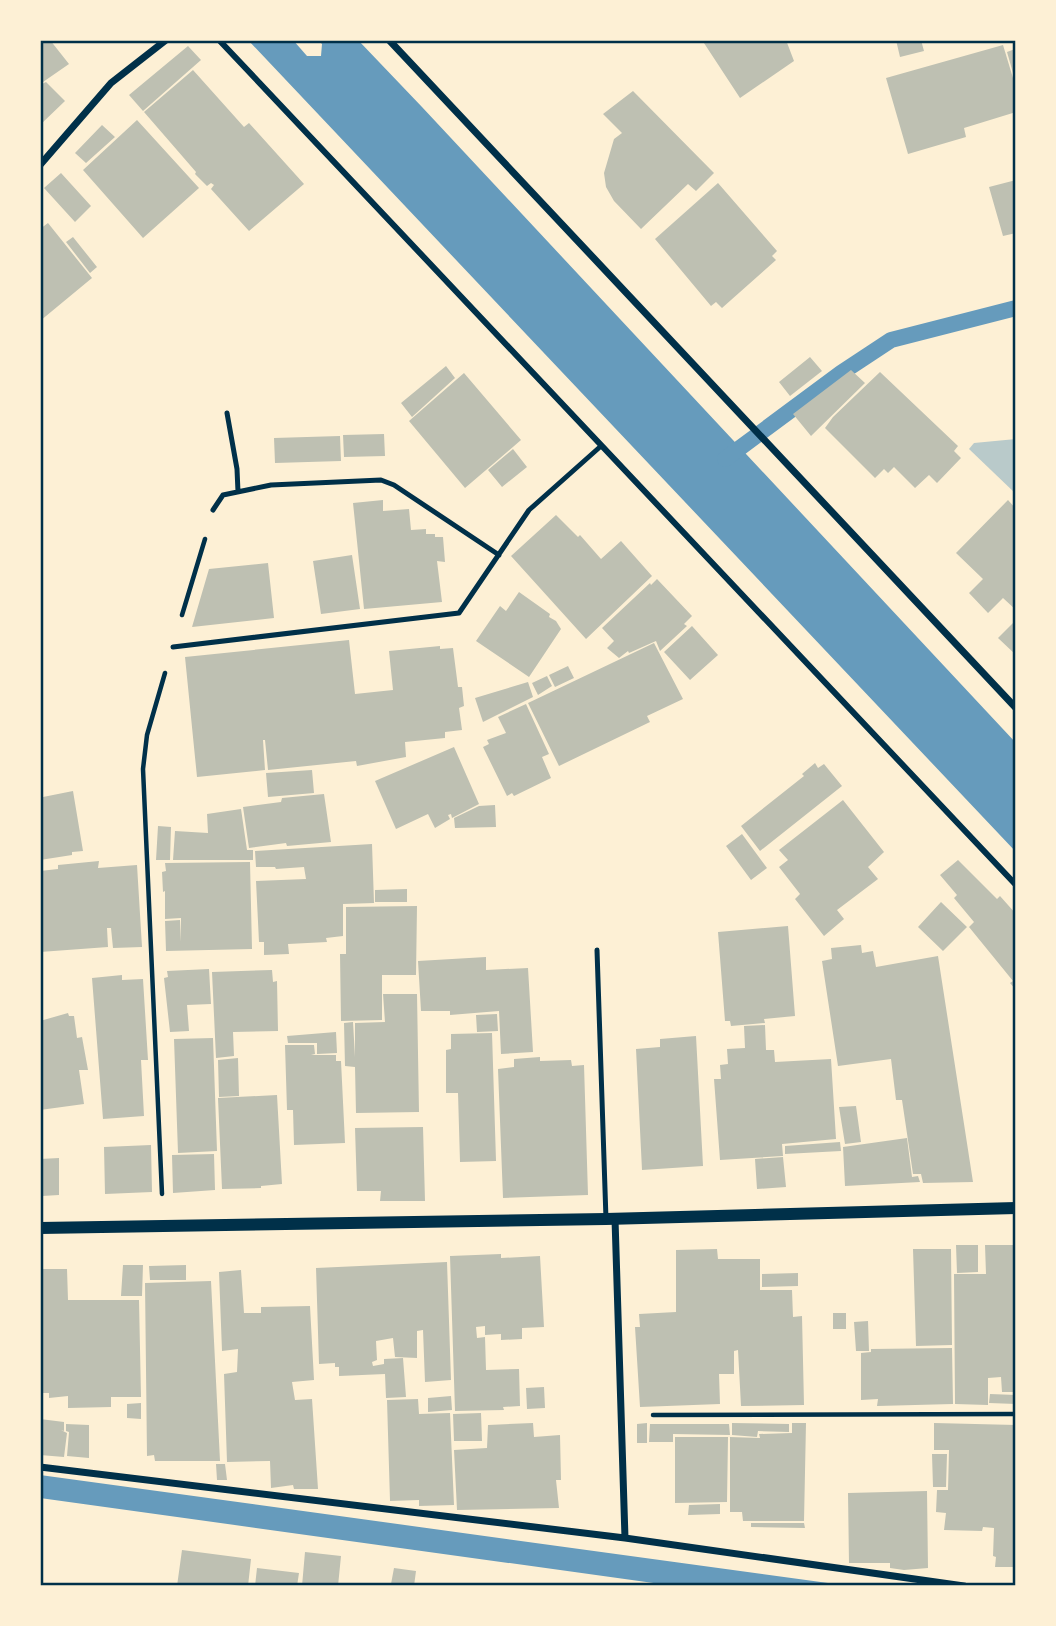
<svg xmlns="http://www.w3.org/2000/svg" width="1056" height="1626" viewBox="0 0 1056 1626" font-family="'Golos Text',sans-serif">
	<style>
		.green { fill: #b9caca }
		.water { fill: #669bbc }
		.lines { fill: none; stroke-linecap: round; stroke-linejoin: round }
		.stream { stroke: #669bbc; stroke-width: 16 }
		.building { fill: #bec0b2 }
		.path { stroke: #003049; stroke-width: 4.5 }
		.service { stroke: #003049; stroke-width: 5 }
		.pedestrian { stroke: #003049; stroke-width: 6 }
		.minor { stroke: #003049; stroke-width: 7 }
		.tertiary { stroke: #003049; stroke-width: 12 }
		.neatline { fill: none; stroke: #003049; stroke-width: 2.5 }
	</style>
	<rect width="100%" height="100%" fill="#fdf0d5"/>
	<path class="green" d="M1016,439V494L969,449L974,443Z"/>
	<path class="water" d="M248,40H293L307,56H321L322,44L318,40H358L422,107L1016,743V852Z
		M40,1475L850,1586H675L40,1498Z"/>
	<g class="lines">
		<path class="stream" d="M725,459L841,373L891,340L1016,308"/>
	</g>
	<path class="building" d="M40,40H50L69,64L43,82L40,79Z
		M702,40H786L794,61L740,98Z
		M896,40H921L924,51L900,57Z
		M1003,45L1016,88V112L964,128L966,137L908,154L886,78Z
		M188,46L201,60L143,111L129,95Z
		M1015,49L1016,51L1015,80L1007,52Z
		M193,70L244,127L249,123L304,184L249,231L211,189L214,185L211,183L207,186L195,174L196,172L144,112Z
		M40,82L42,84L46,82L65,101L40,125Z
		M633,91L714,173L696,191L688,184L641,229L614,201L606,187L604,173L614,139L622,133L603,114Z
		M137,120L199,188L143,238L83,170Z
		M102,125L115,137L86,163L75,153Z
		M61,173L91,206L75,222L44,188Z
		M1016,180V233L1003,236L989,187Z
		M718,183L777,251L772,256L776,260L722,308L716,302L711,306L655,239Z
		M48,223L92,278L40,321V229Z
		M73,237L97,267L90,273L66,242Z
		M810,357L822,371L790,396L779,382Z
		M446,366L455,378L412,417L401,403Z
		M851,370L865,383L811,436L793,414Z
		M880,372L958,446L954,451L961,458L937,483L929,475L915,488L894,467L888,473L884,469L875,478L825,428L833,417Z
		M464,373L521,440L465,488L409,421Z
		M384,434L385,456L344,457L343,435Z
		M340,436L341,461L275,463L274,438Z
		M513,449L527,467L502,487L488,470Z
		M383,500V511L409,509L411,530L426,529V534H435V537H443L445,562L437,561L442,602L364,609L353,503Z
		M1008,500L1016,509V610L1003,598L988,613L969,593L983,579L956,553Z
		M556,515L578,537L580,535L601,559L621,541L652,576L586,639L511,556Z
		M352,555L360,609L321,614L313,561Z
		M268,563L274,618L192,627L209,569Z
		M657,579L692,616L684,624L687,626L660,651L656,641L629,653L628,651L619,658L607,648L614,641L602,628L650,583L651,585Z
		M519,592L550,614L549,617L556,621L561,629L529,677L476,641L500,606L506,611Z
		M1016,620V655L998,638Z
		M692,626L718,655L690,680L664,652Z
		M349,640L355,694L393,690L389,651L440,646V649L453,648L458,687H462L464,706L459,708L462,730L445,732V738L405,742L406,757L357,766L356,761L268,770L265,740H263L265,770L197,777L185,657Z
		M654,643L683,699L647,716L650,722L559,766L528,703Z
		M568,666L574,678L555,687L549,675Z
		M547,676L552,686L538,695L532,683Z
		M528,682L533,697L483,722L475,698Z
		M526,704L549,754L542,757L551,778L514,796L512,793L507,796L483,747L489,744L487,740L506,733L498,717Z
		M454,747L479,804L452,818L451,814L448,815L450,819L435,828L428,814L396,829L375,781Z
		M815,763L818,768L824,764L842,786L760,851L741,826L804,776L802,774Z
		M312,770L314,793L268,797L266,773Z
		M40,791L43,797L73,791L83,851L72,852V855L40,860Z
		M324,794L331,842L287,846L286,843L249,848L243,807L281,802L282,798Z
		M843,800L884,852L868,867L878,879L837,910L844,919L824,936L795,899L800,894L779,867L788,860L779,850Z
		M495,805L496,827L455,828L454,818L479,806Z
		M241,809L247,850H253V860H173L175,831L208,833L207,814Z
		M158,826L171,827L170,860H156Z
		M742,834L767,868L751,880L726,846Z
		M372,844L374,903L343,904V936L326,938L327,942L288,944L289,954L264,955V942H259L256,881L306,879L304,867L276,869L275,867H256L255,851Z
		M958,860L997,899L1000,896L1016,914V990L1010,983L1013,981L969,927L974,922L954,898L957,895L940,875Z
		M99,861L98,868L137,865L142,947L113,948L111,928H107L108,947L40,952V871L58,869V865Z
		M250,862L252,949L166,951L165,921L180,920L181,942V918L165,919V891L163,892L162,872L166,871L165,863Z
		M407,889V902H375V890Z
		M941,902L967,927L943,951L918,927Z
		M417,906L416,975H382V1020L341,1021L340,954H346V907Z
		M788,926L795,1016L764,1019L765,1023L731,1026L730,1021H725L718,932Z
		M861,945L862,953L873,951L876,967L938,956L973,1182L923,1183L921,1174H913L902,1100H896L891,1059L838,1066L822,961L832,959L831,948Z
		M486,957V970L528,968L533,1052L501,1054L499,1011L450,1015V1011H421L418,961Z
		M209,969L211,1004L187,1005L189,1031L170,1032L164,978L168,977L167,971Z
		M272,970L273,982L277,981L278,1031L233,1032L234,1056L216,1058L212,972Z
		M122,975V980L143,979L148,1060H141L144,1116L103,1119L92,978Z
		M383,994H417L419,1112L356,1113L355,1067L345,1066L344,1023L353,1022L355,1057V1023L385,1022Z
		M68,1013L69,1016H74L77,1038L82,1037L88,1070H79L84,1104L40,1110V1021Z
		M497,1014L498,1031L477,1032L476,1015Z
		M765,1025L766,1050H774L775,1062L831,1059L836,1139L782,1144L783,1156L720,1160L714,1079H721L720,1065L728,1064L727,1049L745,1048L744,1026Z
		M336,1032L337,1053L317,1054V1043H288L287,1036Z
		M492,1033L496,1161L460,1162L458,1093H446V1050L451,1049V1034Z
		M696,1036L703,1166L642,1170L636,1049L660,1047V1039Z
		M213,1038L217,1151L178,1153L174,1039Z
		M285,1045H314L315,1054L311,1055H336V1061H341L345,1143L294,1145L293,1110H287Z
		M540,1057V1061L571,1060L572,1066L584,1065L588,1195L503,1198L498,1069L514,1067V1059Z
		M238,1058L239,1096L219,1097L218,1060Z
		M277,1095L282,1184L261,1186V1188L222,1189L218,1098Z
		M856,1106L861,1142L845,1144L839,1107Z
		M423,1127L425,1201H380L381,1191H357L355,1128Z
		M907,1138L912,1177L918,1176L920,1182L845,1186L843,1147Z
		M840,1142L841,1151L785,1154V1146Z
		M151,1145L152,1192L105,1194L104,1147Z
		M214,1154L215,1190L173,1193L172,1155Z
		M783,1157L786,1187L757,1189L755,1159Z
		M59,1158V1195L42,1196L40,1159Z
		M956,1245H978V1272L957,1273Z
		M985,1245H1016V1392H1002L1001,1377L988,1378V1405L955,1404L954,1274H986Z
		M717,1249L718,1259H760V1290H792L793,1317L802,1316L804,1405L741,1406L738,1350L734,1351V1374H719L720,1404L640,1407L635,1327H640L639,1314L676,1312V1250Z
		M913,1249H951L952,1345L916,1346Z
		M501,1254V1258L540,1256L544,1327L522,1328V1339L501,1340V1334L485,1335V1326L476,1327L477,1338L485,1337L486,1370L519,1369L520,1406L503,1407L504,1410L455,1411L450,1256Z
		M447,1262L451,1380L425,1382L423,1330L417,1331V1358L395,1357L393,1338L376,1341L377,1360L372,1362L373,1366L384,1364V1359L403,1358L406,1397L386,1398L385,1374L339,1376V1367H335V1363L319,1364L316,1268Z
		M123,1265H143L142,1296H121Z
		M186,1265V1280H150L149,1266Z
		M40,1269H67L68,1300H139L141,1397H111V1407L68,1408V1396L49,1398V1393H40Z
		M241,1270L244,1313H261V1307L310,1306L314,1380L292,1382L295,1400L312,1399L318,1489H294L293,1485L271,1488L270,1461L227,1462L224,1374L237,1372L238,1349L222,1351L219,1272Z
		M798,1273V1286L762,1287V1274Z
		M211,1281L220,1461H155L154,1455L147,1456L145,1283Z
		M833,1313H846V1329H833Z
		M868,1321L869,1351H856L854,1322Z
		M952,1348L953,1404L877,1406L878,1399L861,1400V1353L871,1352V1349Z
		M544,1387L545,1408L527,1409L526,1388Z
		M990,1394L1016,1395V1404L989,1403Z
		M451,1396L452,1410L428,1412V1398Z
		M418,1399L419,1414L450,1413L454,1505L419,1506V1500L390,1501L387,1400Z
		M141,1403V1419L127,1418V1404Z
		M481,1413L482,1441H454L453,1414Z
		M40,1419L64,1422V1431L61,1430L67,1433L64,1457L40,1455Z
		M533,1423L534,1437L560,1435L561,1480H556L559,1508L457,1510L454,1450L487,1448L488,1425Z
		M647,1423V1443H637V1424Z
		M732,1423L789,1424V1432L758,1431L757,1437L732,1435Z
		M792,1423H806L804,1521H743L742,1512H730V1437L760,1438L759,1434L792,1433Z
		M934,1423L1016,1425V1567H995L996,1557L993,1556L994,1528L983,1527L982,1531L944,1530L946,1513L936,1512L937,1490H948L949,1450H934Z
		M66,1424L89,1425V1458L67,1456L69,1432L66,1431Z
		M650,1424H729L730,1435L673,1434V1442H649Z
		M675,1437H728L727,1502L675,1503Z
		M932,1454H947L946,1487H933Z
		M216,1464H225L227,1480H217Z
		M927,1491L928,1568L904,1570L890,1568V1563H849L848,1493Z
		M720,1504V1514L688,1515L689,1505Z
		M751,1523H804L805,1528L751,1527Z
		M182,1550L251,1559L248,1586H177Z
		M305,1552L341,1556L338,1586H302Z
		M257,1568L299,1573L297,1586H255Z
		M394,1568L416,1571L414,1586L391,1584Z"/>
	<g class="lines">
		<path class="path" d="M182,615L205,539
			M162,1194L143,769L147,735L165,673
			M653,1415L1016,1414"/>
		<path class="service" d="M227,413L237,469L238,492
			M213,510L223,495L271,485L381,480L394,485L499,555
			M173,647L459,613L529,510L601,446
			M597,950L606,1219"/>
		<path class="pedestrian" d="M219,40L1016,885"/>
		<path class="minor" d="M389,40L1016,708
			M40,165L111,83L166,40
			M615,1219L625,1538
			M40,1467L625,1538L964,1586"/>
		<path class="tertiary" d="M40,1228L606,1219L1016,1208"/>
	</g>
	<rect width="1056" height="1626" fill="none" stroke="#fdf0d5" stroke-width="84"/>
	<rect x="42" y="42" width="972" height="1542" class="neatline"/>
</svg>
